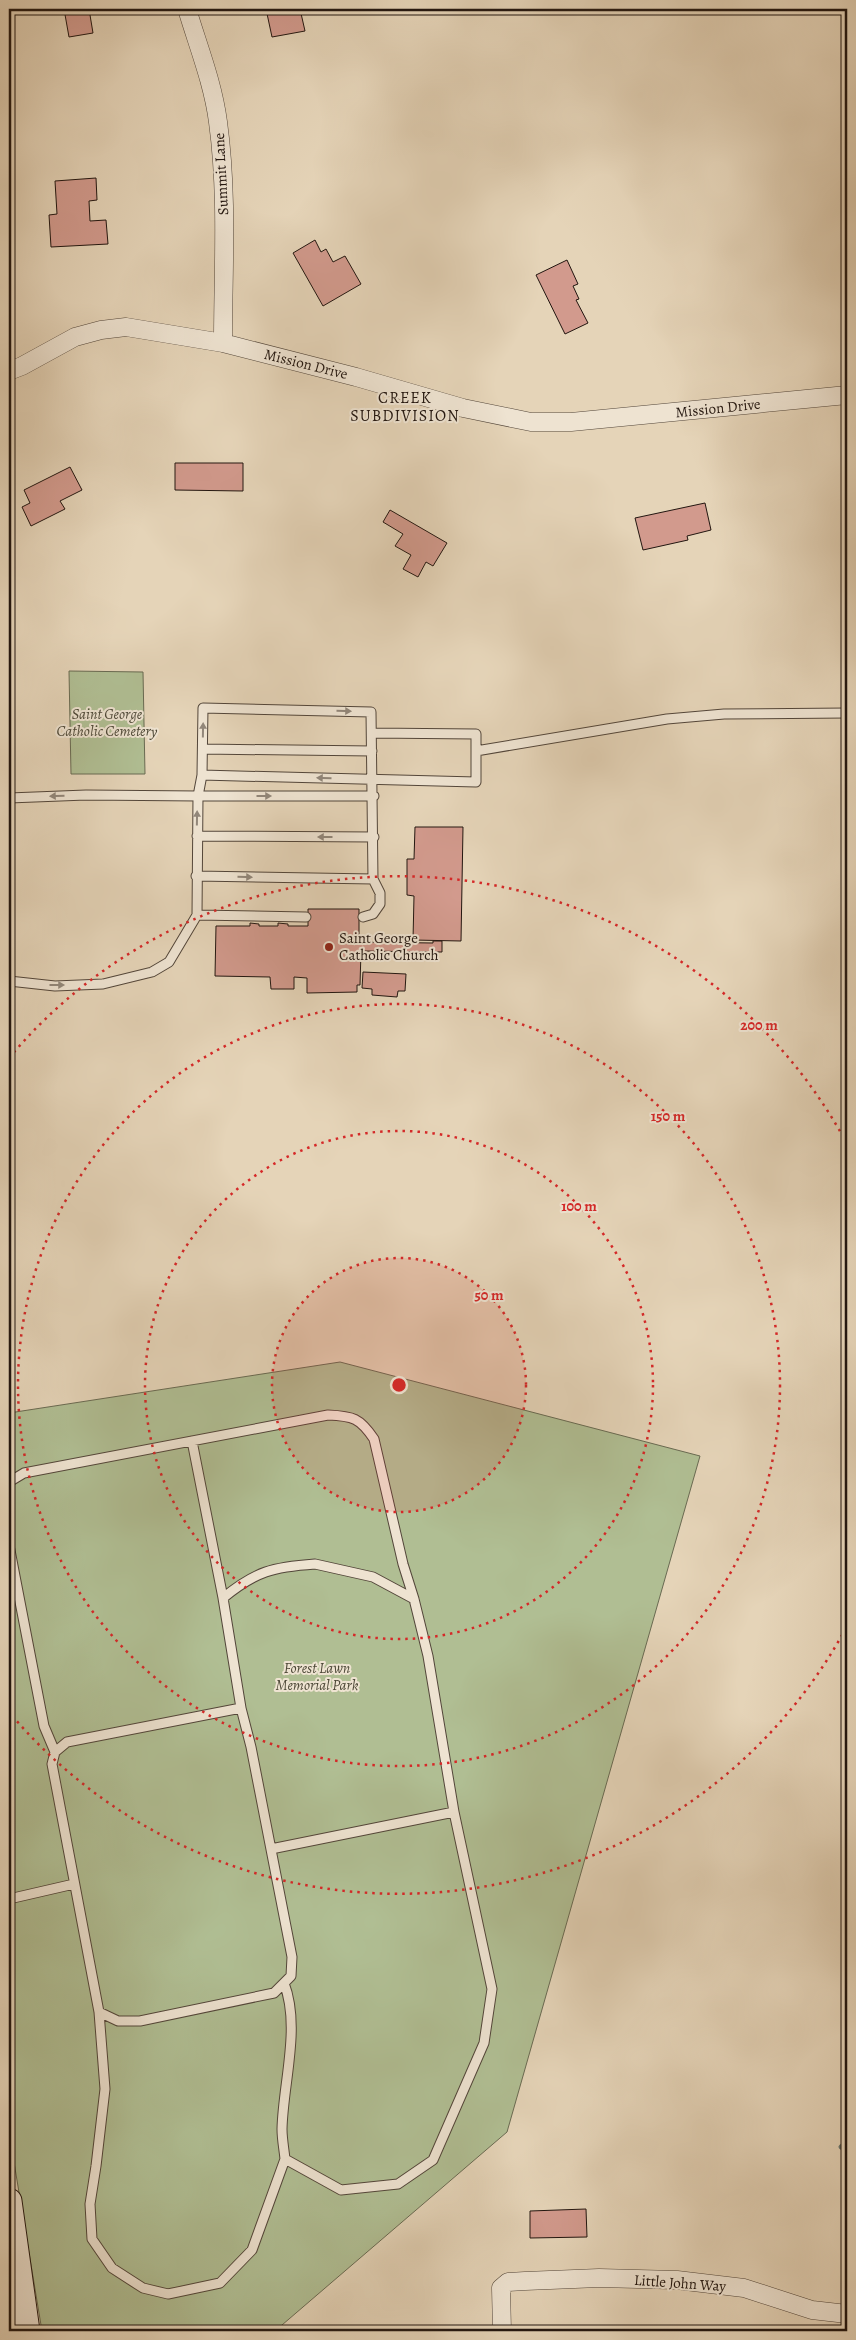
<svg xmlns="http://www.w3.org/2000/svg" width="856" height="2340" viewBox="0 0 856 2340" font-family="Alegreya,serif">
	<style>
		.green { fill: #b0be93; stroke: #696a52 }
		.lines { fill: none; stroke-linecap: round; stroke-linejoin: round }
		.stream { stroke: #687770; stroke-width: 5 }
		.building { fill: #d29a8d; stroke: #221610 }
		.lane-casing { stroke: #53463a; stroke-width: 11 }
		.street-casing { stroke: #53463a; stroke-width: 19 }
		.secondary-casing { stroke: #221610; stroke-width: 27 }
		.lane { stroke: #eee3d1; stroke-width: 9 }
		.street { stroke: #eee3d1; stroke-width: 18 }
		.secondary { stroke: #eee3d1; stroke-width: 25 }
		.oneway { fill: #92877a }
		.ring { fill: none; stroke: #d62828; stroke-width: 2.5; stroke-dasharray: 2.5 5 }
		.poi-dot { fill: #8f2418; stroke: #eee3d1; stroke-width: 2 }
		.labels { text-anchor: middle; stroke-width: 4; stroke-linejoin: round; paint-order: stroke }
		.street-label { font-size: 15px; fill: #221610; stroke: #eee3d1 }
		.park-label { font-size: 15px; font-style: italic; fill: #4d4837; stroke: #eee3d1 }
		.poi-label { font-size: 15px; fill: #221610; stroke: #eee3d1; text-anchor: start }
		.neighbourhood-label { font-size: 16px; letter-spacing: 1px; fill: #221610; stroke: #eee3d1 }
		.centre { fill: #d62828; stroke: #eee3d1; stroke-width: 2.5 }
		.ring-label { font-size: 15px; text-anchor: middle; font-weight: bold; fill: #d62828; stroke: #eee3d1; stroke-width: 4; stroke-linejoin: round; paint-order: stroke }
	</style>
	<rect width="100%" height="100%" fill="#e5d4b8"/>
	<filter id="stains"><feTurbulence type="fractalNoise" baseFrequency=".004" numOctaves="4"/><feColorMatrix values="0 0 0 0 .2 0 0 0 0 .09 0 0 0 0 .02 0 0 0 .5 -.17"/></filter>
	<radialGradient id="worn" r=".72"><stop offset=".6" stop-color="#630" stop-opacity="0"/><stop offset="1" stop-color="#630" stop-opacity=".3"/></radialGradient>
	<path class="green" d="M69,671L143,672L145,774H71Z
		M340,1362L700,1456L507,2132L275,2331H42L9,2132V1413Z"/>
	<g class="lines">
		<path class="stream" d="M841,2147L847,2142"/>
	</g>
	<path class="building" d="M64,9H89L93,33L69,37Z
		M266,9H300L305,31L272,37Z
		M96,178L97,200L89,201L90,221L106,220L108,244L51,247L49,215L57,214L55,181Z
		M315,240L321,252L326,249L333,262L345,256L361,284L323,306L293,253Z
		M567,260L578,284L573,286L579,299L576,300L588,323L565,334L536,275Z
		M175,463H243V491L175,490Z
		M70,467L82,490L60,501L65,509L31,526L22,507L30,503L24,490Z
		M705,503L711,530L687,536L688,540L643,550L635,518Z
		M390,510L447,543L433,566L426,562L418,577L403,569L411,555L395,546L403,534L383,522Z
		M415,827H463L461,941L413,940L414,896L407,895V859H414Z
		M308,909H359V942L433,943V941H442V952L361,951L360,985H357V992L307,993V978L294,977V989H271L270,977L215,976L216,926H250V923L259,924V926H278V923L288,924V926H308Z
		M363,972L406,974L405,991H398L397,997L372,995V989L362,988Z
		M586,2209L587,2237L530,2238V2211Z"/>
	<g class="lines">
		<defs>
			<path id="lane" d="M203,749L372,751
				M476,751L667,719L724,714L847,713
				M202,775L476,782V734L372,733
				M9,798L86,795L198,796L197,915L169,962L152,972L103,984L55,986L9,981
				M197,836L374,837
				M196,876L373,879
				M197,915L306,917
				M363,917L373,914L380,904V893L373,879L371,712L203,708L202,775L198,796H374
				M192,1441L223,1598
				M9,1482L24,1473L328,1415C353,1416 360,1418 374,1439L403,1564L414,1599
				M9,1545L44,1726L55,1752
				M315,1564L373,1577L414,1599L428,1656L454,1812L492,1989L484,2043L433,2160L398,2184L341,2190L285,2159L252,2250L220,2283L168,2294L143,2288L112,2268L92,2239L90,2204L96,2166L105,2089L99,2012L52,1764L55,1752L67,1742L241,1708L223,1598C256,1571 273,1567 315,1564Z
				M271,1849L454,1812
				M9,1899L74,1884
				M284,1983C301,2027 283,2083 282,2129C282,2139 284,2149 285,2159
				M99,2012L118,2021H140L274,1993L291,1976L292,1957L251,1747L241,1708"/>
			<path id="street" d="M187,9C198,46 213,83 218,122C228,195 223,270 223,343
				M9,371L22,366L75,337L101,330L126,327L223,343L356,377L463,408L531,422H571L847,395
				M502,2331L501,2288L508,2282L525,2281L599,2278L677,2280L744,2288L812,2310L847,2314"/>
			<path id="secondary" d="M9,2201L27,2331"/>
		</defs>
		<use href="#lane" class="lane-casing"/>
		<use href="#street" class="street-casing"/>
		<use href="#secondary" class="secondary-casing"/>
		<use href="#lane" class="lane"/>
		<use href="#street" class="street"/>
		<use href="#secondary" class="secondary"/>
	</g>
	<defs><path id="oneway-solid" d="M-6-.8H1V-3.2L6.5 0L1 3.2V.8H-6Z" transform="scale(1.25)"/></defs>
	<g class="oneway">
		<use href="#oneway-solid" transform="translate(344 711) rotate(1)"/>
		<use href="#oneway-solid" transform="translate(203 730) rotate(-89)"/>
		<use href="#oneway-solid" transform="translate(324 778) rotate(-178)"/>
		<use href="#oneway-solid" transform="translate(57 796) rotate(178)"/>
		<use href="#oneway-solid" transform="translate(264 796)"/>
		<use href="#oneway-solid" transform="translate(197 818) rotate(-89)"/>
		<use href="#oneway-solid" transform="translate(325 837) rotate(-180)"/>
		<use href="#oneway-solid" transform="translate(245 877) rotate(1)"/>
		<use href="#oneway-solid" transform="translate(57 985)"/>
	</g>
	<circle cx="399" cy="1385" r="127" fill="#d62828" fill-opacity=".12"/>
	<g class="ring">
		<circle cx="399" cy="1385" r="127"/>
		<circle cx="399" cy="1385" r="254"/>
		<circle cx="399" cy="1385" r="381"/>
		<path d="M846 1628A509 509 0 0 1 9 1712M9 1058A509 509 0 0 1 846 1142"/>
	</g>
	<circle class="poi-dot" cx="329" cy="947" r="5"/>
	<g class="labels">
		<g class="street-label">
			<text transform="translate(221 174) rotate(-93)" y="5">Summit Lane</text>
			<text transform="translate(306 364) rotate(14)" y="5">Mission Drive</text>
			<text transform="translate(718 408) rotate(-6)" y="5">Mission Drive</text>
			<text transform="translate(680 2283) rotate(4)" y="5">Little John Way</text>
		</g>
		<g class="park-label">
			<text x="107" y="719">Saint George<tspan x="107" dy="17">Catholic Cemetery</tspan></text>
			<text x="317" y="1673">Forest Lawn<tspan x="317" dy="17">Memorial Park</tspan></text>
		</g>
		<g class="poi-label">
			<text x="339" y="943">Saint George<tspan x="339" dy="17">Catholic Church</tspan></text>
		</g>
		<g class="neighbourhood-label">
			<text x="405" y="403">CREEK<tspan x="405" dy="18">SUBDIVISION</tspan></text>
		</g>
	</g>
	<circle cx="399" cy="1385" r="8" class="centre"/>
	<g class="ring-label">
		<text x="759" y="1030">200 m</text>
		<text x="668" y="1121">150 m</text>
		<text x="579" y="1211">100 m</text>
		<text x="489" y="1300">50 m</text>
	</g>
	<rect width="856" height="2340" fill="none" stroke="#e5d4b8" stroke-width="30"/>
	<rect x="10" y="10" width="836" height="2320" fill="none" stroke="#221610" stroke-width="2.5"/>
	<rect x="15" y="15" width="826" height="2310" fill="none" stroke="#221610"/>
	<rect width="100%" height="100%" filter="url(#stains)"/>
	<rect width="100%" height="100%" fill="url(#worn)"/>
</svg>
